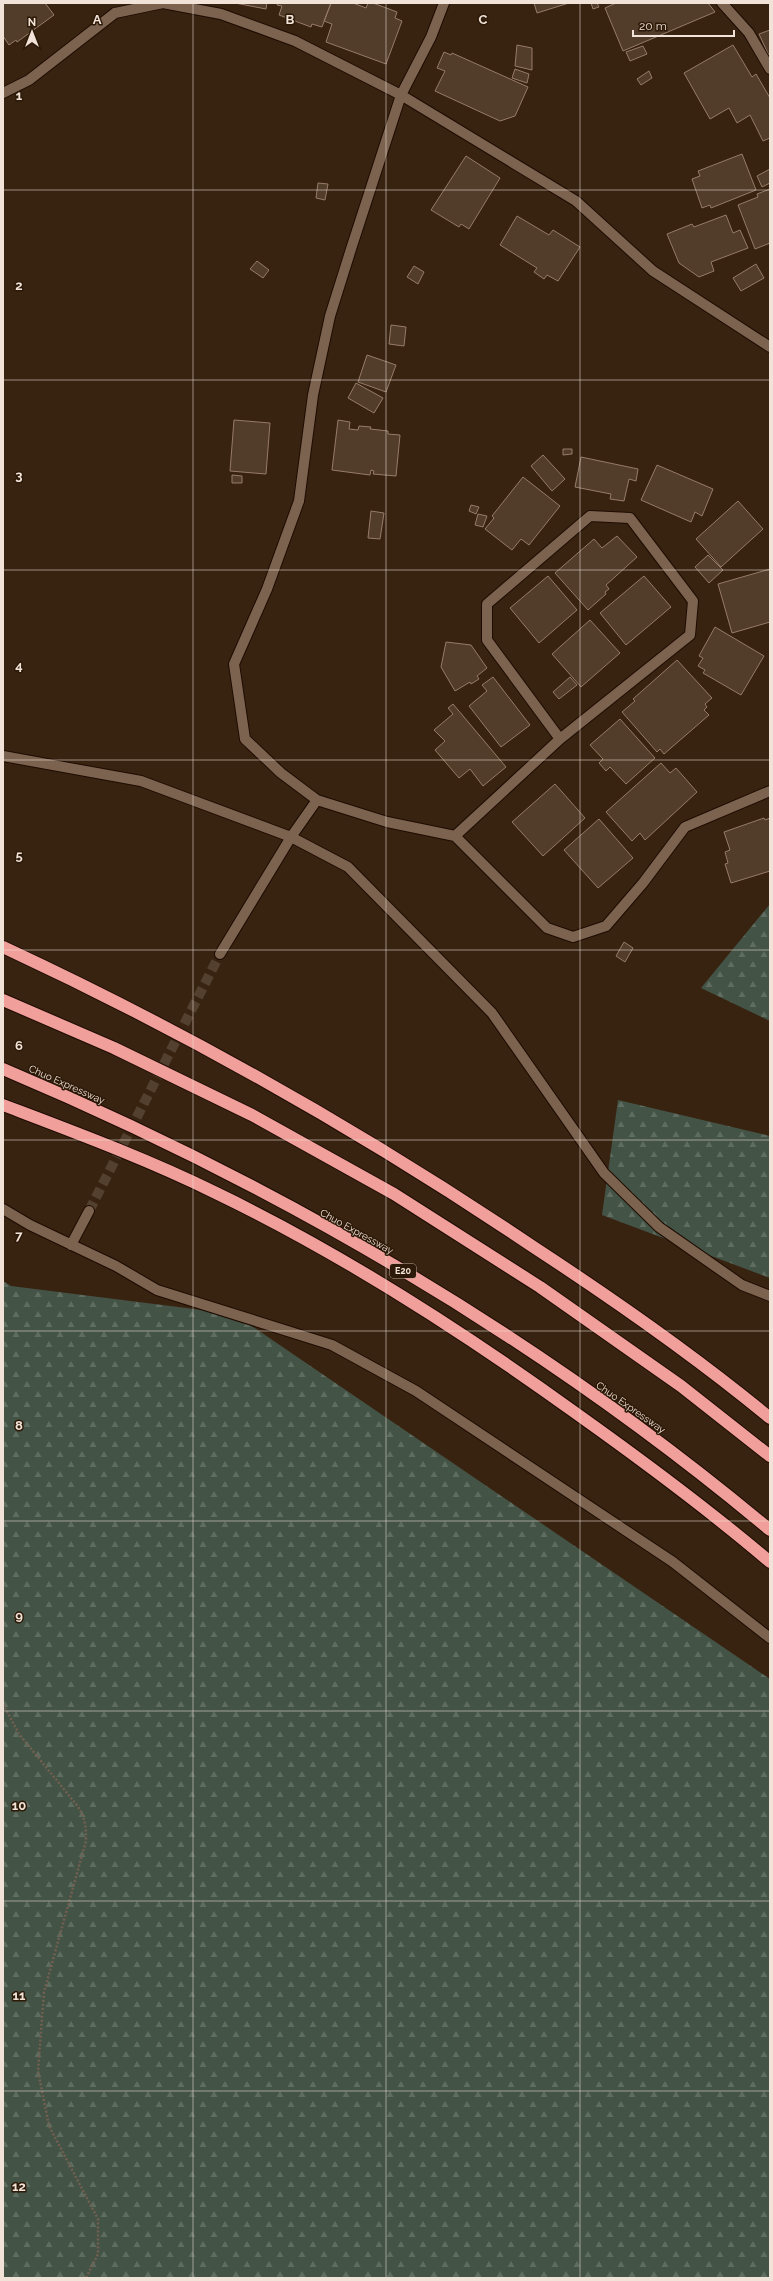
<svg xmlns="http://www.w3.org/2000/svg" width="773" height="2281" viewBox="0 0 773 2281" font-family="Raleway,sans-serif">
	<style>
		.forest { fill: url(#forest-firs) }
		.building { fill: #523c2a; stroke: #967c68 }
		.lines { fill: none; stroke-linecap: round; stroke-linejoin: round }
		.minor-tunnel { stroke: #54402f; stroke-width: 10; stroke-dasharray: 10 5; stroke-linecap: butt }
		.minor-casing { stroke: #1e0b00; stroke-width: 12 }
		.motorway-casing { stroke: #1e0b00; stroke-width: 14 }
		.path { stroke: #736050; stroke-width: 2.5; stroke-dasharray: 2 2; stroke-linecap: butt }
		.minor { stroke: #7b634f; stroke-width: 10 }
		.motorway { stroke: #f19f9b; stroke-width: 12 }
		.grid { fill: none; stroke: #f1e3d8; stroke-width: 1; stroke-opacity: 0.55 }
		.labels { text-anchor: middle; stroke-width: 3; stroke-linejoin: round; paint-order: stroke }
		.shield { fill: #2d1907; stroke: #b6a699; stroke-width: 1 }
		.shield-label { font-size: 9px; font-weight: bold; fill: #f1e3d8 }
		.street-label { font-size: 10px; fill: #f1e3d8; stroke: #2d1907 }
		.grid-label { font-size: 13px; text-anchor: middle; font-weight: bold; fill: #f1e3d8; stroke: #2d1907; stroke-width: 3; stroke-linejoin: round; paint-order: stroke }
	</style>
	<defs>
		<pattern id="forest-firs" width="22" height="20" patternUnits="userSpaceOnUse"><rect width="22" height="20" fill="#435346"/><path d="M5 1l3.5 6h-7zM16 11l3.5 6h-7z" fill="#5f6c60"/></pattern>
	</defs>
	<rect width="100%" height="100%" fill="#382311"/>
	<path class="forest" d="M770,904V1021L701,988Z
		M618,1100L770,1136V1278L602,1215Z
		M3,1281L11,1286L234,1314L770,1679V2278H3Z"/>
	<path class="building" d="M3,3H45L54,15L17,42L16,40L9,45L3,36Z
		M235,3H267L266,9Z
		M278,3H331L322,27L312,24L311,27L279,15L282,6L277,5Z
		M331,3H353L366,8L368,3H373L397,12L395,18L402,21L386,64L326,42L332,24L324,21Z
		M534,3H569L537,13Z
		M591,3H597L599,7L593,9Z
		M616,3H708L715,12L623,51L605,8Z
		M770,30V58L759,34Z
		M517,45L532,48V70L515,66Z
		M733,45L752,77L756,74L770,98V138L763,141L750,115L737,123L729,108L710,119L684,73Z
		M643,46L647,54L630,61L626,52Z
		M444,52L451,55L452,53L528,87L515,116L500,121L435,91L445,71L437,68Z
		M515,69L529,74L527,83L512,78Z
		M649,71L652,78L641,85L637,79Z
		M742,154L756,190L711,208L710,205L702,208L692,179L700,176L698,171Z
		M466,156L500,178L469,229L461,224L459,227L431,210Z
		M770,169V183L762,187L757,176Z
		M318,183L328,184L325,200L316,198Z
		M770,189V243L755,249L738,205L758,197L757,194Z
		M726,215L733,233L740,230L748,248L711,262L714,271L699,277L679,263L667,234L692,224L694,227Z
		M517,216L549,235L553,230L580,247L558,281L547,275L544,279L534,272L537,268L500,245Z
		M257,261L269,270L263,278L250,269Z
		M756,264L764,278L741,291L733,278Z
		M414,266L424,272L418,284L407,277Z
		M391,325L406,327L404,346L389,344Z
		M367,355L396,365L386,392L358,382Z
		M356,383L383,398L374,413L348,398Z
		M234,420L270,423L266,474L230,471Z
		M338,420L350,422L349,429L358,430L359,426L371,427L370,429L388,431V434L400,435L396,476L373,474L374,471L371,470L370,475L332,470Z
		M563,449H572V454L563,455Z
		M543,455L565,479L552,491L531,466Z
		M581,457L638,469L636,481L629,479L624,501L610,499L611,494L575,487Z
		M657,465L713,489L702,516L695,512L691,522L641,500Z
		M232,475L242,476V483H232Z
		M523,477L560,506L529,545L521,539L512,550L485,529L494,518L492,516Z
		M738,501L763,529L721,567L696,539Z
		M471,505L479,507L476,514L469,511Z
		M371,511L384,513L380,539L368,538Z
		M478,514L487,516L483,527L475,525Z
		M617,536L637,557L606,585L609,589L605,592L606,594L588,610L555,573L594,539L602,548Z
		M708,555L723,570L709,583L695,567Z
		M770,569V622L732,633L718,584Z
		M548,576L577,610L539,643L510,608Z
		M644,576L671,607L626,645L600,613Z
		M590,620L620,653L581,687L552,654Z
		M715,627L764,656L741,695L703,673L705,670L698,666L703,658L699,656Z
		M446,642L471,645L487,668L477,676L479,679L471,684L470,682L455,691L441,667Z
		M677,660L712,698L705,704L707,707L704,710L709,715L664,754L660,749L657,752L622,712L635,701L633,699Z
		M493,677L530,725L501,747L469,706L487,691L482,685Z
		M570,677L577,685L559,699L553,692Z
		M453,704L506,767L483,786L470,769L459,778L435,750L445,741L434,730L453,714L448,708Z
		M620,719L655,758L626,784L610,767L606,771L599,763L603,759L590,745Z
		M661,763L670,773L676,768L697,792L645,840L640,833L632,841L606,812Z
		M555,784L585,818L543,856L512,822Z
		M764,818L765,820L770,818V871L731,883L725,864L728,863L725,852L730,850L724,832Z
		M599,819L633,858L598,888L564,850Z
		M624,942L633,948L625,962L616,956Z"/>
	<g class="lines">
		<path class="minor-tunnel" d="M89,1211L220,954"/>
		<defs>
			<path id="minor" d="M444,3L431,37L401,95L351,249L330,316L313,395L299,501L267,589L234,664L245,739L281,773L317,800L387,822L455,836L547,928L573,937L606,926L643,883L685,827L770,791
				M722,3L749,33L770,69
				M3,93L29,80L115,13L163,3L221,14L295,41L401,95L576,201L653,271L770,347
				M3,756L141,781L291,837L348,867L492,1013L604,1173L659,1227L742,1285L770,1296
				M455,836L560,739L690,635L693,601L630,518L590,516L487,604V640L560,739
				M220,954L291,837L317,800
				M3,1209L30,1225L116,1266L157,1290L332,1345L416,1391L673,1562L770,1638
				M71,1245L89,1211"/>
			<path id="motorway" d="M3,947C188,1033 366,1134 535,1248C616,1301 695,1356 770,1418
				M3,1000L114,1048L252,1115L394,1194L540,1287L681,1386L770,1456
				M3,1069C278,1185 540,1338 770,1530
				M3,1105C74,1132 147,1159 216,1193C343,1254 462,1331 577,1414C643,1461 708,1509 770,1562"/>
		</defs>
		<use href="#minor" class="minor-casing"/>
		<use href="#motorway" class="motorway-casing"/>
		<path class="path" d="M3,1704L19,1734L76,1804C85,1816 86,1825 86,1841L44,1992L38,2071L49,2126L98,2219V2254L86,2278"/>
		<use href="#minor" class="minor"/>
		<use href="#motorway" class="motorway"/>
	</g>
	<path class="grid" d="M193,3V2278M386,3V2278M580,3V2278M3,190H770M3,380H770M3,570H770M3,760H770M3,950H770M3,1140H770M3,1331H770M3,1521H770M3,1711H770M3,1901H770M3,2091H770"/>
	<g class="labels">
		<rect class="shield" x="390" y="1264" width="26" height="14" rx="3"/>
		<g class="shield-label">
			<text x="403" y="1274">E20</text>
		</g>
		<g class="street-label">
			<text transform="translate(67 1084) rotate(24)" y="4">Chuo Expressway</text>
			<text transform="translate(357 1231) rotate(29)" y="4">Chuo Expressway</text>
			<text transform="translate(631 1407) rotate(35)" y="4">Chuo Expressway</text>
		</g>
	</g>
	<g class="grid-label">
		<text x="97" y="24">A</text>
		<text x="290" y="24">B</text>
		<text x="483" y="24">C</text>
		<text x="19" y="100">1</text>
		<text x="19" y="290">2</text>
		<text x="19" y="480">3</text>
		<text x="19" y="670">4</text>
		<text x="19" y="860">5</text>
		<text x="19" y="1050">6</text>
		<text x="19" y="1240">7</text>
		<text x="19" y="1430">8</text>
		<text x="19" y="1620">9</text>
		<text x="19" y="1810">10</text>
		<text x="19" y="2000">11</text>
		<text x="19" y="2191">12</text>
	</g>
	<rect width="773" height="2281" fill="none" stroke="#f1e3d8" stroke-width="8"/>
	<g transform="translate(32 32)" stroke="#2d1907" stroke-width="3" paint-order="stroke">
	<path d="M0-3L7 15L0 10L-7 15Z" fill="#f1e3d8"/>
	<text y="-6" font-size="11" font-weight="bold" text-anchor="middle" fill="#f1e3d8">N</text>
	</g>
	<path d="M633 30v6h101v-6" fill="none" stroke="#f1e3d8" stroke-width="2"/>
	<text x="639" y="30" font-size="12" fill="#f1e3d8" stroke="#2d1907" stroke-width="3" paint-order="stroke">20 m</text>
</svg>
